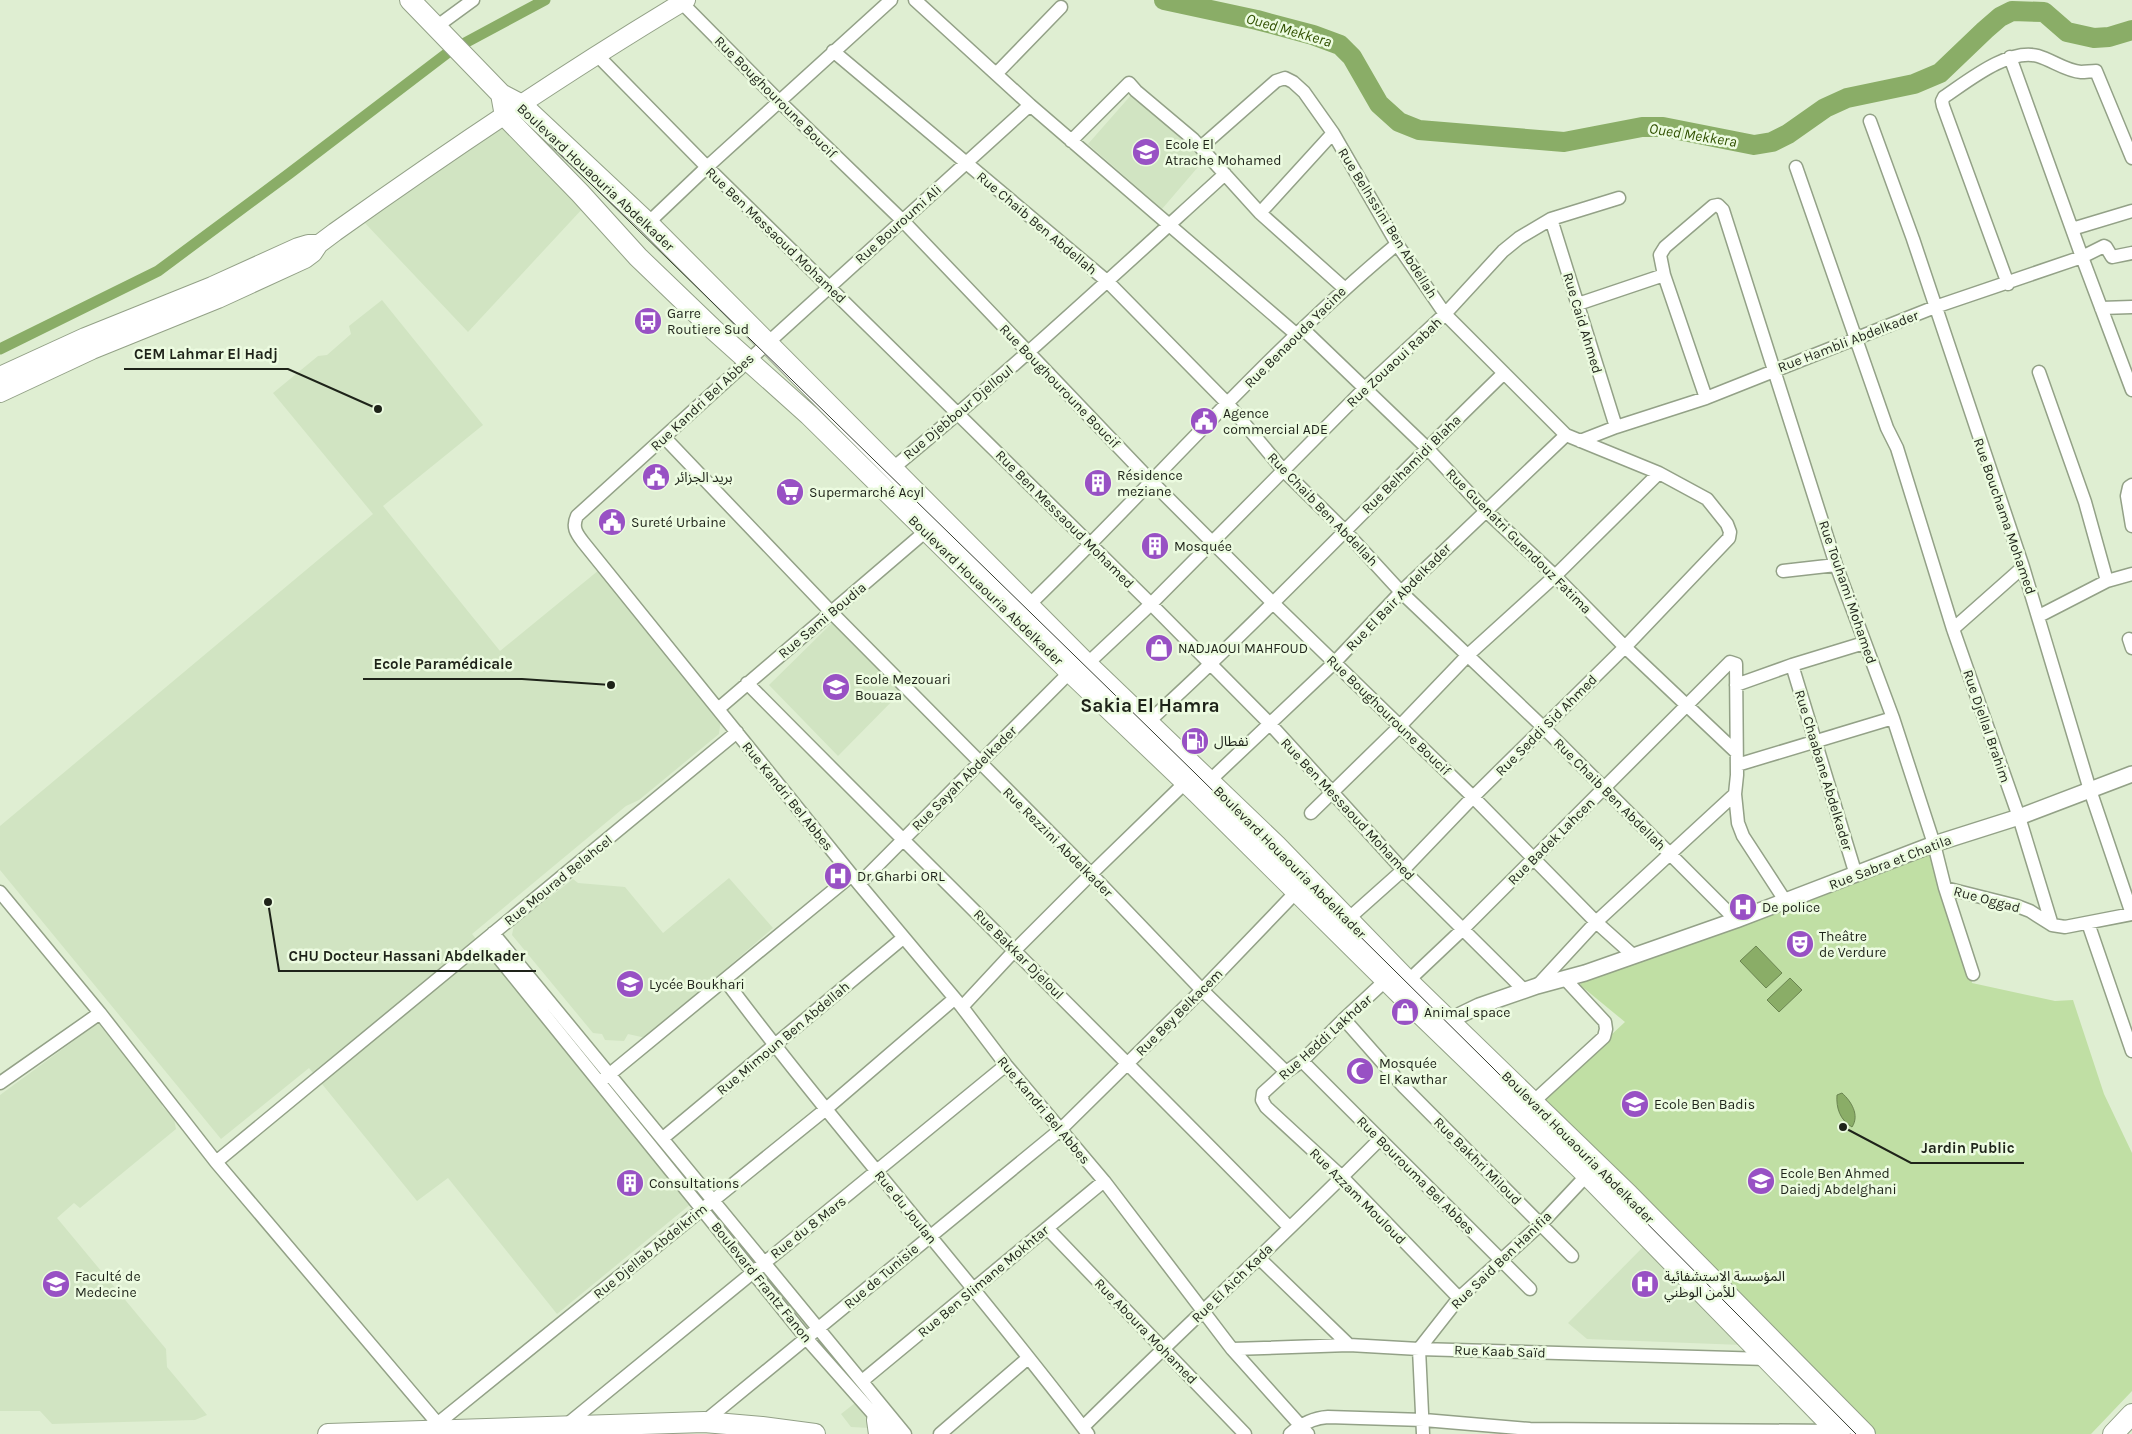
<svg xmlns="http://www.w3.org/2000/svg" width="2132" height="1434" viewBox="0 0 2132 1434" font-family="Karla,'Noto Sans Arabic',sans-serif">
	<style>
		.built { fill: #d1e4c2 }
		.green { fill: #c0dfa4 }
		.water { fill: #8aad67; stroke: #6a8450 }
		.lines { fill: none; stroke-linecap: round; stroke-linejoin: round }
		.canal { stroke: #8aad67; stroke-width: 11 }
		.river { stroke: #8aad67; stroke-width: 20 }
		.minor-casing { stroke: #93a187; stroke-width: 15 }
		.tertiary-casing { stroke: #93a187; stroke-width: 18 }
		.secondary-casing { stroke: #93a187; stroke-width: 20 }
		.primary-casing { stroke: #93a187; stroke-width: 22 }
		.minor { stroke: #fff; stroke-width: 12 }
		.tertiary { stroke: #fff; stroke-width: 15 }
		.secondary { stroke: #fff; stroke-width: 18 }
		.primary { stroke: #fff; stroke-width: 20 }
		.tram { stroke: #353c2f; stroke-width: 1 }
		.labels { text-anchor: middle; stroke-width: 5; stroke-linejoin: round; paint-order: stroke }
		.street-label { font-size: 14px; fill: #1e2319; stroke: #ecfbe0 }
		.poi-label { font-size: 14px; fill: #1e2319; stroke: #ecfbe0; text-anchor: start }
		.water-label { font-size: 15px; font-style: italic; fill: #305000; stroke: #ecfbe0 }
		.district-label { font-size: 19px; font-weight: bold; fill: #1e2319; stroke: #ecfbe0 }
		.leader { fill: none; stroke: #1e2319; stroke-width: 2 }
		.callout-dot { fill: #1e2319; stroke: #ecfbe0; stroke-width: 2 }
		.callout-label { font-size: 15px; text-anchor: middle; font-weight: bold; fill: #1e2319; stroke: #ecfbe0; stroke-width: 5; stroke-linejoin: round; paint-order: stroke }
	</style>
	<rect width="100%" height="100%" fill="#dfeed2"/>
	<path class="built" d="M1132,94L1204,160L1162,209L1088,144Z
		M505,126L584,207L468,332L364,222Z
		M382,300L483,425L383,506L500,651L599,570L721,718L719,734L639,800L626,806L472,934L692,1203L557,1314L448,1178L417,1201L309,1068L221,1139L0,870V826L373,514L273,393L318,356L327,355L351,334L349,326Z
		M835,620L904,689L838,756L769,685Z
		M729,878L773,928L646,1038L628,1034L624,1041L605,1040L602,1034L593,1033L512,935L514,925L573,879L578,883L625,887L663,933Z
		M98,1023L162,1102V1106L174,1119L176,1129L80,1208L74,1203L57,1218L166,1349L167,1367L207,1415L195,1420L52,1424L40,1411H0V1095Z
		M1644,1246L1742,1345L1587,1339L1568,1323Z
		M855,1403L862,1412L864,1411L875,1424L870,1428L851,1427L841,1414Z"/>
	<path class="green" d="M1926,850L1931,854L1972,983L2055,1001L2073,1000L2104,1094L2132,1153V1391L2091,1434H1876L1540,1101L1625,1022L1580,985L1591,970Z"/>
	<path class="water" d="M1756,946L1782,973L1766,988L1740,961Z
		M1790,978L1802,990L1779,1012L1767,1000Z
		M1842,1093C1851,1101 1860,1115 1852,1127C1840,1120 1836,1108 1837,1095Z"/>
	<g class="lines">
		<path class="canal" d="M0,349L158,271L290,173L450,51L545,0"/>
		<path class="river" d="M1164,0L1257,20L1313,35L1340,45L1352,57L1379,104L1399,122L1419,130L1564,142L1642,127H1663L1754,145L1772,142L1788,134L1825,108L1847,98L1914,84L1940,73L1985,30L2000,17L2012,11L2044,12L2067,32L2094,38L2109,37L2132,30"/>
		<defs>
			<path id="minor" d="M915,0L1030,105L1297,335
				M682,3L779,101L903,221L1151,481L1273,603L1473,797L1596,922L1634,956
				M436,27L473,0
				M833,51L1108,282L1228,404L1284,471L1345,531L1401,592L1544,728L1736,920
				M597,55L707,167L1151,604L1271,725L1403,870L1525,991
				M2010,57L2082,257L2132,390
				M996,74L1061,7
				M1030,105L577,516C572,527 576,533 583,542L859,884L962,1007L1006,1065L1104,1181L1232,1349L1308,1434
				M1870,121L1913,239L2023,567L2090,790L2132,914
				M1071,141L1129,83L1136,91L1193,139L1260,213L1344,288
				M1201,147L1276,81L1285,78L1293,82L1304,92L1333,133L1397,244L1445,314L1566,435L1659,473L1707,499L1727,524L1730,532L1729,538L1625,647L1473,797L1403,870L1348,919
				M1796,167L1887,428L1897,448L1953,629L2019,817L2052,925L2065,927L2132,914
				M1260,213L1333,133
				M1551,219L1616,427
				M648,223L707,167L891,0
				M2072,229L2132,211
				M2008,284L1943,106L1942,101L1944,97C1968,81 2008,48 2038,56C2052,60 2066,71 2081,72C2086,72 2091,71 2096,71L2132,158
				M1578,304L1664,275
				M2101,308L2132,307
				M1303,329L1427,448L1485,510L1555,576L1625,647L1736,752
				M2039,372L2085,502L2107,581
				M1706,398L1664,275L1660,255L1665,247L1713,206L1718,205L1723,210L1836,565L1893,718L1934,844L1945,888L1973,974
				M664,437L831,612L1091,874L1202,990L1286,1072
				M1580,441L1616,427L1706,398L1935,307L2082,257L2104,246L2106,247L2112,257L2132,253
				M892,469C1006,375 1115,274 1225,174
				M2132,485L2129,487L2127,496L2132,526
				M1783,571L1836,565
				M1029,605C1152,486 1265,354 1397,244
				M2039,616L2107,581L2132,574
				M1953,629L2023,567
				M2129,639L2132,648
				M1087,664L1151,604L1364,389L1445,314L1503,251L1519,238L1551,219L1619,198
				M1792,665L1856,875
				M747,683C927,865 1110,1044 1289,1227
				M1736,685L1792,665L1864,643
				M718,709L926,531
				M1147,723C1270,611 1384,489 1504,373
				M1737,765L1893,718
				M1204,786L1335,662L1401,592L1566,435
				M1311,813L1399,727L1468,655L1555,576L1659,473
				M859,884L1070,672
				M1945,888L2017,906L2030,911L2052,925
				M0,892L100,1013L216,1162L444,1431
				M2088,923L2132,1051
				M493,933L905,1434
				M485,941L806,1338L891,1434
				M725,980C841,1135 971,1279 1088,1434
				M1386,980L1344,1019L1302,1061L1286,1072L1263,1093L1262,1100L1266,1107L1342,1177L1459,1298
				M1408,981L1463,929L1730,662L1736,664L1737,775L1735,794L1738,823L1743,836L1786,902
				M1537,986L1596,922L1735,794
				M962,1007L1015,950L1091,874L1191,777
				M1344,1019L1404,1087L1572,1256
				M1302,1061L1530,1289
				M605,1078L852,875
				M0,1083L100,1013
				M1533,1102L1604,1037L1606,1029L1605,1022L1565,979
				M663,1138L903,938
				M216,1162L737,732
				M1047,1228L1245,1434
				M1259,1258L1349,1345
				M1232,1349L1349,1345L1419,1349L1767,1359
				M862,1381L1104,1181
				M704,1422L1060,1130L1202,990L1297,891
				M437,1424L826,1109L954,999
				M564,1427L1006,1065
				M1083,1427C1181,1330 1283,1237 1380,1139
				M940,1434L1028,1358
				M1290,1434C1301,1424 1313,1418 1328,1417L1424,1420L1530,1429L1837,1431
				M1423,1434L1419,1349L1459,1298L1541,1224L1587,1175"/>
			<path id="tertiary" d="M1443,1027L1450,1020L1479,1006L1537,986L1585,973L1736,920L1934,844L2019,817L2132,774"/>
			<path id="secondary" d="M0,376L85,337L212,286L298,247L308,244H319
				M0,393L92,350L218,299L305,259L313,253L319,244L335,232C449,151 566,72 686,0"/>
			<path id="primary" d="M410,0L501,94L522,105L648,223L1087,664L1276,845L1408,981L1629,1195L1865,1434
				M501,94L505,116L580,193L638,257L714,330L809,415L1070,672L1197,793L1414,1008L1587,1175L1840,1434
				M877,1420L879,1434
				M328,1434L704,1422L762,1427L815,1434
				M2113,1434L2132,1414"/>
		</defs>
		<use href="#minor" class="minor-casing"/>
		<use href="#tertiary" class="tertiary-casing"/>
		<use href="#secondary" class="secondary-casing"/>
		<use href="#primary" class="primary-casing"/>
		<use href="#minor" class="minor"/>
		<use href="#tertiary" class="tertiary"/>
		<use href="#secondary" class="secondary"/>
		<use href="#primary" class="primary"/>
		<path class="tram" d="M550,144L1195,773L1491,1066L1856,1434"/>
	</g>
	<defs>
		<symbol id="school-disc" viewBox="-11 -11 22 22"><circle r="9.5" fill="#9851c4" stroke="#ecfbe0"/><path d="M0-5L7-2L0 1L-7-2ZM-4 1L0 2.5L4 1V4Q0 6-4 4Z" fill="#fff"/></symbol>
		<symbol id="bus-disc" viewBox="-11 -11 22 22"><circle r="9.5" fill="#9851c4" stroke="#ecfbe0"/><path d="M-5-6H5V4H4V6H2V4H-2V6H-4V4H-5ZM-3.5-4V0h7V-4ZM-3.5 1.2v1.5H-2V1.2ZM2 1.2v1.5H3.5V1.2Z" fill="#fff"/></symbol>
		<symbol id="civic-disc" viewBox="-11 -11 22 22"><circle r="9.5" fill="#9851c4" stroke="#ecfbe0"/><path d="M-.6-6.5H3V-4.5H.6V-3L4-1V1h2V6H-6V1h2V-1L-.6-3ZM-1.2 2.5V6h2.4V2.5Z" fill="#fff"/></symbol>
		<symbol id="building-disc" viewBox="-11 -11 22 22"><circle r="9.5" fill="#9851c4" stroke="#ecfbe0"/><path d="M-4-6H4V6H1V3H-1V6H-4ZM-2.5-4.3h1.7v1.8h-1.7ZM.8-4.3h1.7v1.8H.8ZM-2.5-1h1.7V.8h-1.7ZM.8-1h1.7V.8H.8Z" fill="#fff"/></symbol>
		<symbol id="supermarket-disc" viewBox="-11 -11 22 22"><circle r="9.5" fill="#9851c4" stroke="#ecfbe0"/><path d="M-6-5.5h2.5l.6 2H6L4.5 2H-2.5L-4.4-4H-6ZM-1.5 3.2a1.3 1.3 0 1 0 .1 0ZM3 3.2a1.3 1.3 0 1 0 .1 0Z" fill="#fff"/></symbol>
		<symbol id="shop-disc" viewBox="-11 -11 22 22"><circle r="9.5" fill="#9851c4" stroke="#ecfbe0"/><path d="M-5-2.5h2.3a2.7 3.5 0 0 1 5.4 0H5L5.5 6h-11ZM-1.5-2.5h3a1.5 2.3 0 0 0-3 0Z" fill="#fff"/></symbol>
		<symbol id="fuel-disc" viewBox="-11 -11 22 22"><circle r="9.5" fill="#9851c4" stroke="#ecfbe0"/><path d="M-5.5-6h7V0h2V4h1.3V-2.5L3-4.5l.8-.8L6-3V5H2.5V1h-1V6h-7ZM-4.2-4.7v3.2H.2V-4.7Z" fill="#fff"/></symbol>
		<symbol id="hospital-disc" viewBox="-11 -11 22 22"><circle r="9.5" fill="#9851c4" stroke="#ecfbe0"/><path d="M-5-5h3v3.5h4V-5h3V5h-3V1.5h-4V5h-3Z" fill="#fff"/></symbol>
		<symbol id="theatre-disc" viewBox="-11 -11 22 22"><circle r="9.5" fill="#9851c4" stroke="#ecfbe0"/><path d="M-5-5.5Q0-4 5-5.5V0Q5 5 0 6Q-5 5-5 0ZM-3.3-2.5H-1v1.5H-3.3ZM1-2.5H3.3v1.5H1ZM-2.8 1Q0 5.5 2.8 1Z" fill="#fff"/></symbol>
		<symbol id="mosque-disc" viewBox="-11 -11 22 22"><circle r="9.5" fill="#9851c4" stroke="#ecfbe0"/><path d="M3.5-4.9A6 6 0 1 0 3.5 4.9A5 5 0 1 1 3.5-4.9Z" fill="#fff"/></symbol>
		<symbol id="university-disc" viewBox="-11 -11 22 22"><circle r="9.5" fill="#9851c4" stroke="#ecfbe0"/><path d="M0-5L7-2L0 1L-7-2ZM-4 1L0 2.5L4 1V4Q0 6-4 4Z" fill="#fff"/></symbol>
	</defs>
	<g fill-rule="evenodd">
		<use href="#school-disc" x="1130" y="136" width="32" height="32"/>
		<use href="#bus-disc" x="632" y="305" width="32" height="32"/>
		<use href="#civic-disc" x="1188" y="405" width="32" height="32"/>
		<use href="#civic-disc" x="640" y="461" width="32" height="32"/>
		<use href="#building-disc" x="1082" y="467" width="32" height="32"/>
		<use href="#supermarket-disc" x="774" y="476" width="32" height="32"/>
		<use href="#civic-disc" x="596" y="506" width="32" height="32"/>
		<use href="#building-disc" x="1139" y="530" width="32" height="32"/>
		<use href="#shop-disc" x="1143" y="632" width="32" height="32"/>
		<use href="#school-disc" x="820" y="671" width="32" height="32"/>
		<use href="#fuel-disc" x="1179" y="725" width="32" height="32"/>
		<use href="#hospital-disc" x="822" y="860" width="32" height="32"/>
		<use href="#hospital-disc" x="1727" y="891" width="32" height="32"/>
		<use href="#theatre-disc" x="1784" y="928" width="32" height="32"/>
		<use href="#school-disc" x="614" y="968" width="32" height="32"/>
		<use href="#shop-disc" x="1389" y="996" width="32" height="32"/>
		<use href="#mosque-disc" x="1344" y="1055" width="32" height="32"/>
		<use href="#school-disc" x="1619" y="1088" width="32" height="32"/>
		<use href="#school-disc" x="1745" y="1165" width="32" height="32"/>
		<use href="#building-disc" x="614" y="1167" width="32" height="32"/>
		<use href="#university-disc" x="40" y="1268" width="32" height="32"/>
		<use href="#hospital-disc" x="1629" y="1268" width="32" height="32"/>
	</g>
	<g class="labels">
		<g class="street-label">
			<text transform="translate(776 97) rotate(45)" y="5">Rue Boughouroune Boucif</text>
			<text transform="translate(596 177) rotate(43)" y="5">Boulevard Houaouria Abdelkader</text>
			<text transform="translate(1037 223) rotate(40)" y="5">Rue Chaib Ben Abdellah</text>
			<text transform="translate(1388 223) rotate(58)" y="5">Rue Belhssini Ben Abdellah</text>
			<text transform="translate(898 224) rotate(-42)" y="5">Rue Bouroumi Ali</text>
			<text transform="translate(776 235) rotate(44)" y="5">Rue Ben Messaoud Mohamed</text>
			<text transform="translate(1583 323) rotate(73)" y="5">Rue Caid Ahmed</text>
			<text transform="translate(1295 337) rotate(-45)" y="5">Rue Benaouda Yacine</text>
			<text transform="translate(1848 341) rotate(-21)" y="5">Rue Hambli Abdelkader</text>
			<text transform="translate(1394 362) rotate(-43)" y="5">Rue Zouaoui Rabah</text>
			<text transform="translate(1060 386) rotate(46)" y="5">Rue Boughouroune Boucif</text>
			<text transform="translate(702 402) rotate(-43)" y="5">Rue Kandri Bel Abbes</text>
			<text transform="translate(958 412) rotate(-40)" y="5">Rue Djebbour Djelloul</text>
			<text transform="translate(1411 464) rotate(-45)" y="5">Rue Belhamidi Blaha</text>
			<text transform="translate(1323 509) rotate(46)" y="5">Rue Chaib Ben Abdellah</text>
			<text transform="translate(2005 516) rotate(71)" y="5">Rue Bouchama Mohamed</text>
			<text transform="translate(1065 519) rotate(45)" y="5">Rue Ben Messaoud Mohamed</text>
			<text transform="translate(1519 541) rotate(45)" y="5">Rue Guenatri Guendouz Fatima</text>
			<text transform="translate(986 590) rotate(44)" y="5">Boulevard Houaouria Abdelkader</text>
			<text transform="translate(1848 592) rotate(71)" y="5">Rue Touhami Mohamed</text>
			<text transform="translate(1398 597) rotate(-46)" y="5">Rue El Bair Abdelkader</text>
			<text transform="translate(822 620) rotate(-40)" y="5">Rue Sami Boudia</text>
			<text transform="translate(1389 715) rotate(44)" y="5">Rue Boughouroune Boucif</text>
			<text transform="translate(1546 725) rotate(-45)" y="5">Rue Seddi Sid Ahmed</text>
			<text transform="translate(1987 726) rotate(71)" y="5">Rue Djellal Brahim</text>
			<text transform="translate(1824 770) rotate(73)" y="5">Rue Chaabane Abdelkader</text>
			<text transform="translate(964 778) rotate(-45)" y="5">Rue Sayah Abdelkader</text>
			<text transform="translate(1610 794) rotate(45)" y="5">Rue Chaib Ben Abdellah</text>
			<text transform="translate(788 796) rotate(51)" y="5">Rue Kandri Bel Abbes</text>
			<text transform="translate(1348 809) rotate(47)" y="5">Rue Ben Messaoud Mohamed</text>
			<text transform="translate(1551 841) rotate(-45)" y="5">Rue Badek Lahcen</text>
			<text transform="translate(1058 842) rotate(45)" y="5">Rue Rezzini Abdelkader</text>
			<text transform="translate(1290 862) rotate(45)" y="5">Boulevard Houaouria Abdelkader</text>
			<text transform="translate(1890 862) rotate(-21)" y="5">Rue Sabra et Chatila</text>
			<text transform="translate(558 880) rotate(-39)" y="5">Rue Mourad Belahcel</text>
			<text transform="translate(1987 899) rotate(15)" y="5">Rue Oggad</text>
			<text transform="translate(1019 954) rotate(45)" y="5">Rue Bakkar Djeloul</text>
			<text transform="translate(1179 1012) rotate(-45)" y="5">Rue Bey Belkacem</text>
			<text transform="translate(1325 1037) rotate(-42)" y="5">Rue Heddi Lakhdar</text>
			<text transform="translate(783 1038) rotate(-40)" y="5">Rue Mimoun Ben Abdellah</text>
			<text transform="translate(1044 1110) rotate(50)" y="5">Rue Kandri Bel Abbes</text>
			<text transform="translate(1578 1147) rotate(45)" y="5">Boulevard Houaouria Abdelkader</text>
			<text transform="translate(1478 1161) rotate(45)" y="5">Rue Bakhri Miloud</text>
			<text transform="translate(1416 1175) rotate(45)" y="5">Rue Bourouma Bel Abbes</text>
			<text transform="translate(1358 1196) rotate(45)" y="5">Rue Azzam Mouloud</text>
			<text transform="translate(906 1207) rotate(51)" y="5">Rue du Joulan</text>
			<text transform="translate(808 1227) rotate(-38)" y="5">Rue du 8 Mars</text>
			<text transform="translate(650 1251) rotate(-39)" y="5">Rue Djellab Abdelkrim</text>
			<text transform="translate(1501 1260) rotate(-44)" y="5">Rue Said Ben Hanifia</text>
			<text transform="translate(881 1276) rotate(-40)" y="5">Rue de Tunisie</text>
			<text transform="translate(983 1281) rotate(-40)" y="5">Rue Ben Slimane Mokhtar</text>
			<text transform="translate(762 1282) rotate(51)" y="5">Boulevard Frantz Fanon</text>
			<text transform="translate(1232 1283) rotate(-44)" y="5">Rue El Aich Kada</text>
			<text transform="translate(1146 1331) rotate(46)" y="5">Rue Aboura Mohamed</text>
			<text transform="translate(1500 1351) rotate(2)" y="5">Rue Kaab Saïd</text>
		</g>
		<g class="poi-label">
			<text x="1165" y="149">Ecole El<tspan x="1165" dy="16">Atrache Mohamed</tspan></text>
			<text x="667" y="318">Garre<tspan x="667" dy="16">Routiere Sud</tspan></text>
			<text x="1223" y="418">Agence<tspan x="1223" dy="16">commercial ADE</tspan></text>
			<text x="1117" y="480">Résidence<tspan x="1117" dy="16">meziane</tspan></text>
			<text x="675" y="482">بريد الجزائر</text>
			<text x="809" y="497">Supermarché Acyl</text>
			<text x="631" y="527">Sureté Urbaine</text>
			<text x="1174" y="551">Mosquée</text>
			<text x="1178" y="653">NADJAOUI MAHFOUD</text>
			<text x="855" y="684">Ecole Mezouari<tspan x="855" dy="16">Bouaza</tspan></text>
			<text x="1214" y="746">نفطال</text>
			<text x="857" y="881">Dr Gharbi ORL</text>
			<text x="1762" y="912">De police</text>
			<text x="1819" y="941">Theâtre<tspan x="1819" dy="16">de Verdure</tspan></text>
			<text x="649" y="989">Lycée Boukhari</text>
			<text x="1424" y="1017">Animal space</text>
			<text x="1379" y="1068">Mosquée<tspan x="1379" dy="16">El Kawthar</tspan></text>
			<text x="1654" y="1109">Ecole Ben Badis</text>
			<text x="1780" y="1178">Ecole Ben Ahmed<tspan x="1780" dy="16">Daiedj Abdelghani</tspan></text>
			<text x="649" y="1188">Consultations</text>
			<text x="75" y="1281">Faculté de<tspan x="75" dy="16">Medecine</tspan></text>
			<text x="1664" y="1281">المؤسسة الاستشفائية<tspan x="1664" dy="16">للأمن الوطني</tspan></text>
		</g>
		<g class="water-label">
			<text transform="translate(1289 30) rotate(16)" y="5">Oued Mekkera</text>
			<text transform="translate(1693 135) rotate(9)" y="5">Oued Mekkera</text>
		</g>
		<g class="district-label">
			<text x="1150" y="712">Sakia El Hamra</text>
		</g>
	</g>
	<path class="leader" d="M378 409L288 369H124M611 685L522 679H363M268 902L279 971H536M1843 1127L1911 1163H2024"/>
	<g class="callout-dot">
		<circle cx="378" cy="409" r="5"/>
		<circle cx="611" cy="685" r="5"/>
		<circle cx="268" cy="902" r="5"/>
		<circle cx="1843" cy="1127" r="5"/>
	</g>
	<g class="callout-label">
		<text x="206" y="359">CEM Lahmar El Hadj</text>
		<text x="443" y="669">Ecole Paramédicale</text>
		<text x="407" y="961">CHU Docteur Hassani Abdelkader</text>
		<text x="1968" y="1153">Jardin Public</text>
	</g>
</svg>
